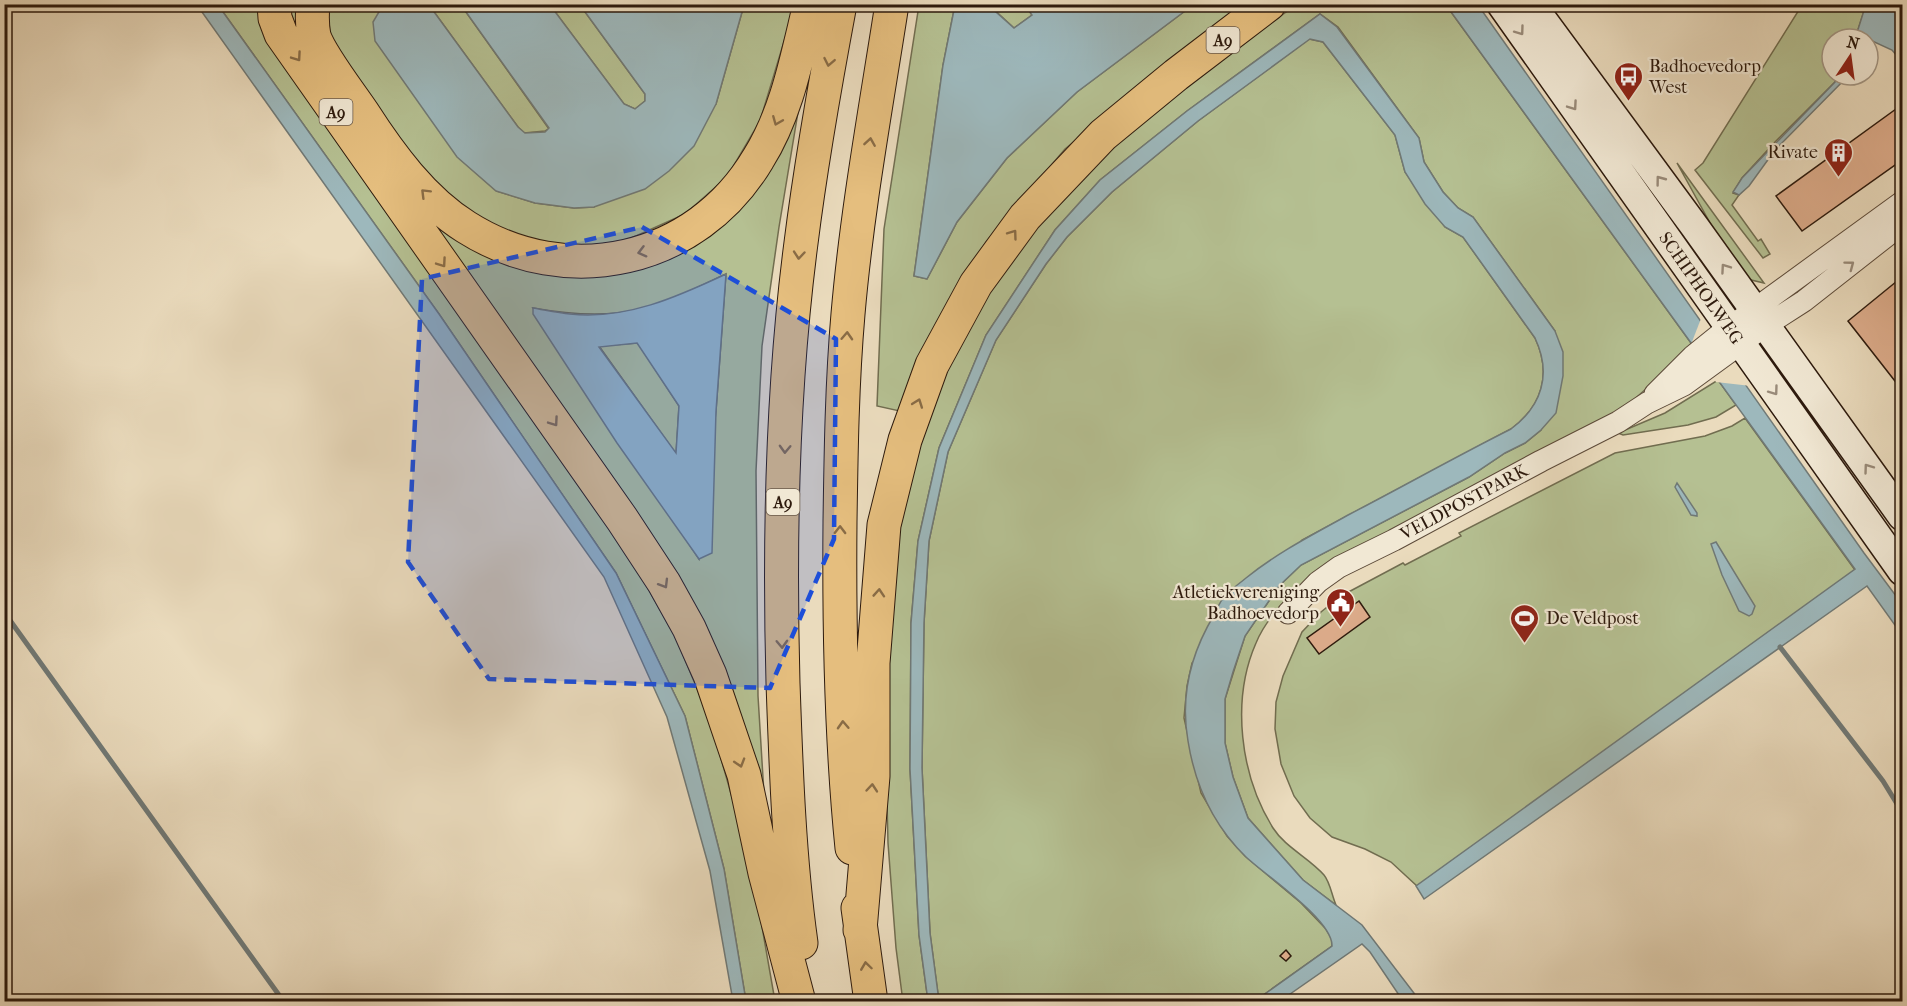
<svg xmlns="http://www.w3.org/2000/svg" width="1907" height="1006" viewBox="0 0 1907 1006" font-family="'IM FELL French Canon',serif">
	<style>
		.green { fill: #b5c092; stroke: #716d50; stroke-width: 1.5; fill-rule: evenodd }
		.water { fill: #9db8bc; stroke: #707976; stroke-width: 1.5; fill-rule: evenodd }
		.pier { fill: #eadbbd }
		.lines { fill: none; stroke-linecap: round; stroke-linejoin: round }
		.stream { stroke: #707976; stroke-width: 5 }
		.building { fill: #dead8c; stroke: #2d1a0d; stroke-width: 1.5 }
		.minor-casing { stroke: #5c4a39; stroke-width: 23 }
		.secondary-casing { stroke: #2d1a0d; stroke-width: 31 }
		.motorway-casing { stroke: #2d1a0d; stroke-width: 35 }
		.minor { stroke: #f1e8d4; stroke-width: 21 }
		.secondary { stroke: #f1e8d4; stroke-width: 28 }
		.motorway { stroke: #e5be7e; stroke-width: 33 }
		.oneway { stroke: #998b7a }
		.oneway2 { stroke: #896c46 }
		.marked { fill: #1d4ed8; fill-opacity: 0.2; stroke: #1d4ed8; stroke-width: 4.5; stroke-dasharray: 12 8; stroke-linejoin: round }
		.labels { text-anchor: middle; stroke-width: 4.5; stroke-linejoin: round; paint-order: stroke }
		.shield { fill: #f1e8d4; stroke: #685849; stroke-width: 1.5 }
		.shield-label { font-size: 16px; font-weight: bold; fill: #2d1a0d }
		.poi-label { font-size: 18px; fill: #2d1a0d; stroke: #f1e8d4; text-anchor: start }
		.street-label { font-size: 18px; fill: #2d1a0d; stroke: #f1e8d4 }
	</style>
	<rect width="100%" height="100%" fill="#eadbbd"/>
	<filter id="stains"><feTurbulence type="fractalNoise" baseFrequency=".00333" numOctaves="4"/><feColorMatrix values="0 0 0 0 .2 0 0 0 0 .09 0 0 0 0 .02 0 0 0 .5 -.17"/></filter>
	<radialGradient id="worn" r=".72"><stop offset=".6" stop-color="#630" stop-opacity="0"/><stop offset="1" stop-color="#630" stop-opacity=".3"/></radialGradient>
	<path class="green" d="M988,4L1025,5L1032,15L1014,28Z
		M218,5H262L626,550L676,638L710,720L751,864L775,1001H746L724,869L685,716L616,573L439,314Z
		M290,5H299V20L485,247L677,244L803,82L779,227L762,346L756,471L758,696L764,794L729,701L293,40ZM726,274L716,411L699,559L533,308C561,313 588,316 617,313C655,310 692,290 726,274Z
		M329,5H383L380,7L458,157L497,191L535,203L574,208L594,207L716,104L744,5H795L760,121L727,177L685,214L627,240L575,248L518,237L465,210L415,165L325,42Z
		M429,5H461L549,129L545,131L524,133L518,127Z
		M550,5H580L645,94V101L635,109L624,104Z
		M919,5H955L943,65L914,276L927,279L957,222L1007,158L1077,92L1193,5H1242L1065,149L986,242L931,338L904,412L877,406L884,229Z
		M1296,5H1446L1691,343L1688,351L1618,414L1311,575C1291,595 1267,616 1256,643C1231,700 1240,775 1273,828C1285,847 1309,858 1324,875C1330,882 1332,896 1336,905L1303,880L1248,818L1233,777L1225,743V699L1245,636L1279,586L1301,565L1469,477L1505,453L1525,443L1541,430L1555,331L1473,217L1458,208L1443,192L1424,162L1419,138L1338,27L1320,14L1187,111L1100,180L1055,230L986,335L939,448L918,541L911,623L910,769L919,935L928,1001L903,1002L896,948L888,843L886,758L891,572L920,425L989,276L1105,142Z
		M1802,5H1866L1855,39H1832V75H1839L1835,82L1775,142L1742,178L1733,193L1739,195L1732,205L1758,241L1761,239L1770,254L1763,258L1695,170L1703,163Z
		M1309,39L1323,42L1395,135L1405,172L1445,227L1463,237L1535,338C1552,374 1542,406 1511,429L1302,540L1192,663L1187,686L1184,718L1201,793L1227,836L1245,856L1301,903L1326,929L1332,939V946L1255,1001L939,1002L930,933L922,768L924,623L929,541L948,452L996,340L1046,264L1067,237L1112,192L1198,121Z
		M1677,163L1764,283L1747,279L1731,261Z
		M638,343L679,406L676,454L599,346Z
		M1718,380L1736,405L1716,417L1688,425L1623,435L1618,433L1665,413Z
		M1745,418L1855,570L1417,886L1391,862L1365,849L1332,837L1310,818L1294,796L1281,764L1275,729L1276,702L1283,676L1302,632L1321,612L1341,596L1403,563L1405,565L1461,536L1459,533L1615,453L1705,436L1732,426Z"/>
	<path class="water" d="M1866,4L1902,5V62L1892,50L1868,39H1855Z
		M197,5H218L439,314L616,573L685,716L724,869L746,1001H733L710,871L667,717L604,577Z
		M383,5H429L518,127L525,133L545,132L549,128L461,5H550L624,104L635,109L645,101V94L580,5H744L716,104L694,146L669,171L645,189L594,207L574,208L535,203L496,191L457,157L375,41L373,22Z
		M955,5H988L1014,28L1032,15L1025,5H1193L1077,92L1007,158L957,222L927,279L914,276L943,65Z
		M1446,5H1478L1864,553L1902,604V635L1867,586L1424,899L1416,886L1855,569Z
		M1320,14L1337,27L1419,138L1424,162L1443,192L1458,208L1473,217L1555,331L1563,352V376L1556,413L1541,430L1525,443L1505,453L1469,477L1301,565L1279,586L1245,636L1233,672L1225,699V743L1233,777L1248,818L1303,880L1362,925L1420,1001H1403L1370,952L1362,944L1280,1001H1255L1332,946C1333,920 1265,875 1246,857C1213,825 1195,785 1188,741C1180,696 1190,655 1214,615C1217,609 1220,601 1225,596C1231,589 1239,584 1246,578C1278,552 1314,534 1350,514C1404,486 1457,456 1511,429C1542,406 1552,374 1535,338L1463,237L1445,227L1425,204L1405,172L1395,135L1323,42L1310,39L1198,121L1112,192L1067,237L1046,264L996,340L948,452L929,541L924,623L922,768L930,933L939,1001H928L919,935L910,769L911,623L918,541L939,448L986,335L1055,230L1100,180L1187,111Z
		M1839,75H1849L1775,150L1749,186L1739,195L1733,192L1742,178L1835,82Z
		M726,274L716,411L712,553L699,559L617,443L533,314V308C545,310 558,313 570,314C626,320 677,297 726,274ZM637,343L679,406L676,453L599,347Z
		M1677,483L1697,513V516L1691,515L1675,487Z
		M1716,542L1755,606L1752,614L1749,616L1739,611L1722,575L1711,544Z"/>
	<path class="pier" d="M1702,316L1751,386L1716,382L1690,347Z"/>
	<g class="lines">
		<path class="stream" d="M4,612L284,1002
			M1780,647L1883,781L1902,812"/>
	</g>
	<path class="building" d="M1896,109L1902,118V160L1802,231L1776,196Z
		M1902,277V390L1848,321Z
		M1359,601L1370,617L1319,654L1307,638Z
		M1286,950L1291,956L1286,961L1280,956Z"/>
	<g class="lines">
		<defs>
			<path id="minor" d="M1655,394L1693,356L1719,335L1902,202
				M1288,613L1318,582L1339,567L1394,540L1541,461L1618,422L1647,403L1684,385L1765,326L1804,301L1902,224"/>
			<path id="secondary" d="M1501,4L1902,571
				M1531,4L1695,227L1902,516"/>
			<path id="motorway" d="M274,4L275,18L281,34L622,519L664,583L689,628L710,675L744,775L765,873L799,1002
				M313,4C312,15 312,26 314,36C320,55 351,95 363,113C390,155 423,200 466,227C567,291 696,263 758,159C787,113 797,57 810,4
				M852,848C841,739 839,631 840,522C841,453 842,383 848,314C857,210 876,107 892,4
				M858,908L871,1002
				M860,930L873,776V663L884,525L905,440L932,365L976,284L1025,217L1103,135L1176,75L1269,4
				M801,943C789,857 786,769 783,683C779,537 782,388 801,243C811,163 825,84 840,4"/>
		</defs>
		<use href="#minor" class="minor-casing"/>
		<use href="#secondary" class="secondary-casing"/>
		<use href="#motorway" class="motorway-casing"/>
		<use href="#minor" class="minor"/>
		<use href="#secondary" class="secondary"/>
		<use href="#motorway" class="motorway"/>
	</g>
	<defs><path id="oneway-chevron" d="M-2-3.5L2.5 0L-2 3.5" fill="none" stroke-width="1.6" stroke-linecap="round" stroke-linejoin="round" transform="scale(1.5)"/></defs>
	<g class="oneway">
		<use href="#oneway-chevron" transform="translate(1520 31) rotate(54)"/>
		<use href="#oneway-chevron" transform="translate(1573 106) rotate(55)"/>
		<use href="#oneway-chevron" transform="translate(1660 180) rotate(-127)"/>
		<use href="#oneway-chevron" transform="translate(1850 265) rotate(-37)"/>
		<use href="#oneway-chevron" transform="translate(1725 268) rotate(-125)"/>
		<use href="#oneway-chevron" transform="translate(1774 391) rotate(54)"/>
		<use href="#oneway-chevron" transform="translate(1868 468) rotate(-126)"/>
	</g>
	<g class="oneway2">
		<use href="#oneway-chevron" transform="translate(297 57) rotate(55)"/>
		<use href="#oneway-chevron" transform="translate(829 62) rotate(101)"/>
		<use href="#oneway-chevron" transform="translate(777 121) rotate(112)"/>
		<use href="#oneway-chevron" transform="translate(870 142) rotate(-81)"/>
		<use href="#oneway-chevron" transform="translate(425 193) rotate(-135)"/>
		<use href="#oneway-chevron" transform="translate(1013 234) rotate(-54)"/>
		<use href="#oneway-chevron" transform="translate(642 252) rotate(165)"/>
		<use href="#oneway-chevron" transform="translate(799 255) rotate(95)"/>
		<use href="#oneway-chevron" transform="translate(442 263) rotate(55)"/>
		<use href="#oneway-chevron" transform="translate(847 336) rotate(-87)"/>
		<use href="#oneway-chevron" transform="translate(918 403) rotate(-70)"/>
		<use href="#oneway-chevron" transform="translate(554 422) rotate(55)"/>
		<use href="#oneway-chevron" transform="translate(785 449) rotate(92)"/>
		<use href="#oneway-chevron" transform="translate(840 530) rotate(-89)"/>
		<use href="#oneway-chevron" transform="translate(664 584) rotate(59)"/>
		<use href="#oneway-chevron" transform="translate(879 593) rotate(-86)"/>
		<use href="#oneway-chevron" transform="translate(782 644) rotate(88)"/>
		<use href="#oneway-chevron" transform="translate(843 725) rotate(-93)"/>
		<use href="#oneway-chevron" transform="translate(740 763) rotate(73)"/>
		<use href="#oneway-chevron" transform="translate(872 788) rotate(-85)"/>
		<use href="#oneway-chevron" transform="translate(866 966) rotate(-98)"/>
	</g>
	<path class="marked" d="M642,227L836,339L834,539L770,688L489,679L408,562L422,279Z"/>
	<defs>
		<symbol id="bus-pin" viewBox="-11 -11 22 30"><path d="M0 17L-7.5 6A9.5 9.5 0 1 1 7.5 6Z" fill="#8f2418" stroke="#f1e8d4"/><path d="M-5-6H5V4H4V6H2V4H-2V6H-4V4H-5ZM-3.5-4V0h7V-4ZM-3.5 1.2v1.5H-2V1.2ZM2 1.2v1.5H3.5V1.2Z" fill="#fff"/></symbol>
		<symbol id="building-pin" viewBox="-11 -11 22 30"><path d="M0 17L-7.5 6A9.5 9.5 0 1 1 7.5 6Z" fill="#8f2418" stroke="#f1e8d4"/><path d="M-4-6H4V6H1V3H-1V6H-4ZM-2.5-4.3h1.7v1.8h-1.7ZM.8-4.3h1.7v1.8H.8ZM-2.5-1h1.7V.8h-1.7ZM.8-1h1.7V.8H.8Z" fill="#fff"/></symbol>
		<symbol id="civic-pin" viewBox="-11 -11 22 30"><path d="M0 17L-7.5 6A9.5 9.5 0 1 1 7.5 6Z" fill="#8f2418" stroke="#f1e8d4"/><path d="M-.6-6.5H3V-4.5H.6V-3L4-1V1h2V6H-6V1h2V-1L-.6-3ZM-1.2 2.5V6h2.4V2.5Z" fill="#fff"/></symbol>
		<symbol id="stadium-pin" viewBox="-11 -11 22 30"><path d="M0 17L-7.5 6A9.5 9.5 0 1 1 7.5 6Z" fill="#8f2418" stroke="#f1e8d4"/><path d="M0-5a6.5 5 0 1 0 0 10a6.5 5 0 1 0 0-10ZM-3.5-1.8h7v3.6h-7Z" fill="#fff"/></symbol>
	</defs>
	<g fill-rule="evenodd">
		<use href="#bus-pin" x="1612" y="60" width="33" height="45"/>
		<use href="#building-pin" x="1822" y="136" width="33" height="45"/>
		<use href="#civic-pin" x="1324" y="586" width="33" height="45"/>
		<use href="#stadium-pin" x="1508" y="602" width="33" height="45"/>
	</g>
	<g class="labels">
		<g class="shield">
			<rect x="1206.5" y="27" width="33" height="26" rx="4.5"/>
			<rect x="319.5" y="99" width="33" height="26" rx="4.5"/>
			<rect x="766.5" y="489" width="33" height="26" rx="4.5"/>
		</g>
		<g class="shield-label">
			<text x="1223" y="46">A9</text>
			<text x="336" y="118">A9</text>
			<text x="783" y="508">A9</text>
		</g>
		<g class="poi-label">
			<text x="1649" y="72">Badhoevedorp<tspan x="1649" dy="21">West</tspan></text>
			<text x="1818" y="158" text-anchor="end">Rivate</text>
			<text x="1319" y="598" text-anchor="end">Atletiekvereniging<tspan x="1319" dy="21">Badhoevedorp</tspan></text>
			<text x="1546" y="624">De Veldpost</text>
		</g>
		<g class="street-label">
			<text transform="translate(1701 288) rotate(55)" y="6">SCHIPHOLWEG</text>
			<text transform="translate(1464 502) rotate(-28)" y="6">VELDPOSTPARK</text>
		</g>
	</g>
	<rect width="1907" height="1006" fill="none" stroke="#eadbbd" stroke-width="24"/>
	<rect x="6" y="6" width="1895" height="994" fill="none" stroke="#2d1a0d" stroke-width="3"/>
	<rect x="12" y="12" width="1883" height="982" fill="none" stroke="#2d1a0d" stroke-width="1.5"/>
	<g transform="translate(1850 57) rotate(13)"><circle r="28" fill="#f1e8d4" stroke="#a39684" stroke-width="1.5"/>
	<path d="M0-4.5L10 22L0 15L-10 22Z" fill="#8f2418"/>
	<text y="-9" font-size="16" font-weight="bold" text-anchor="middle" fill="#2d1a0d">N</text>
	</g>
	<rect width="100%" height="100%" filter="url(#stains)"/>
	<rect width="100%" height="100%" fill="url(#worn)"/>
</svg>
